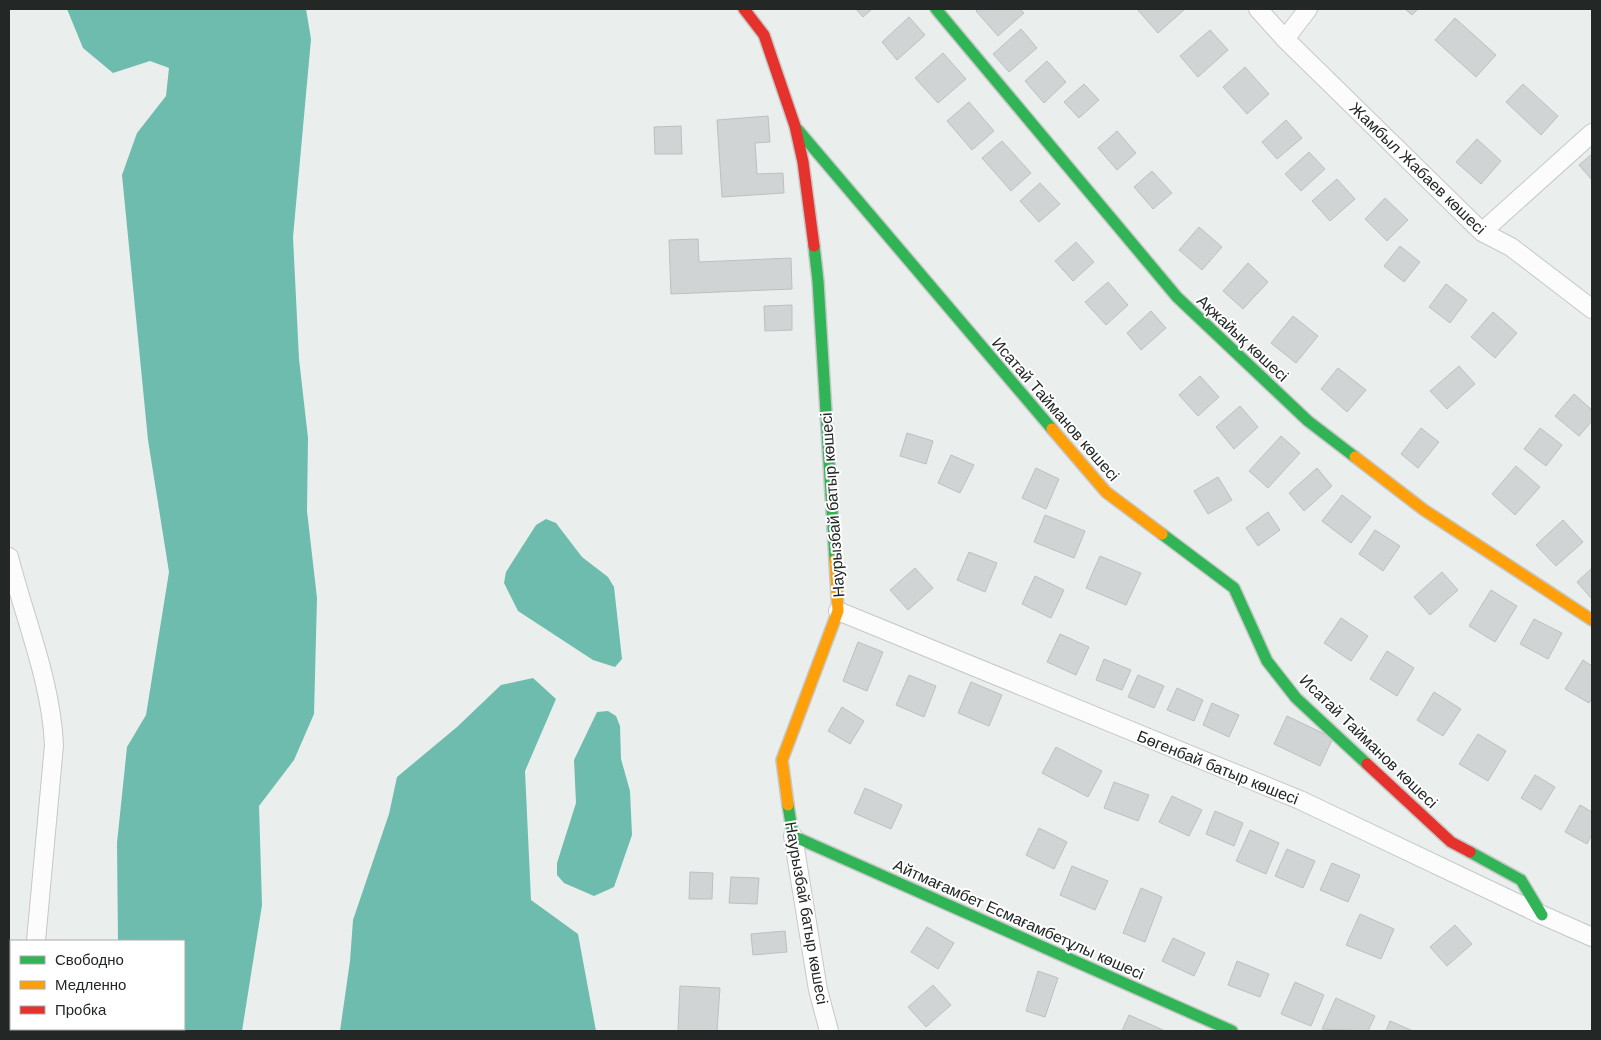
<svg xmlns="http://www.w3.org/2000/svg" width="1601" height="1040" viewBox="0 0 1601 1040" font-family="Helvetica,sans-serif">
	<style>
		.water { fill: #6dbcae }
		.building { fill: #d1d4d4; stroke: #bdc0bf }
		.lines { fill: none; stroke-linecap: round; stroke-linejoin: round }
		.street-casing { stroke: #c5c8c7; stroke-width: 20 }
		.fast-casing { stroke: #c5c8c7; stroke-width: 14 }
		.slow-casing { stroke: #c5c8c7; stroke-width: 14 }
		.jam-casing { stroke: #c5c8c7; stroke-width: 14 }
		.street { stroke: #fcfcfc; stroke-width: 18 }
		.fast { stroke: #30b455; stroke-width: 11 }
		.slow { stroke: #ff9f0a; stroke-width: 11 }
		.jam { stroke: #e5322d; stroke-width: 11 }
		.labels { text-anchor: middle; stroke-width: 4; stroke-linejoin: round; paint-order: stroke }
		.street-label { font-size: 16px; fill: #232726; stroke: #fff }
	</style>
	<rect width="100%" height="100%" fill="#eaeeed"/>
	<path class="water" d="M67,9H306L311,39L293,237L299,359L308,438L307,511L317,598L314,714L294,760L259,806L262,905L242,1031H119V1029H184V941H118L117,843L127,747L146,715L169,572L148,440L122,175L137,133L166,96L169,68L150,61L113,73L83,48Z
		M546,519L556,523L582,557L608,577L614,587L622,659L615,667L593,660L518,611L504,583L506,572L536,525Z
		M533,678L556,699L525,771L531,900L578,934L596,1031H340L350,961L353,920L389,814L397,777L457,727L501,685Z
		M608,711L616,716L620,726L621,759L630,791L632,835L614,887L594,896L564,883L557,875V863L576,803L574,760L597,712Z"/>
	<path class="building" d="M856,9H872L863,17Z
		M978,9H1020L1024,13L998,36L976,11Z
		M1137,9H1185L1158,33Z
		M1405,9H1418L1412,15Z
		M909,17L925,35L897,60L882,42Z
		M1455,18L1496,55L1476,77L1435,40Z
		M1021,29L1037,48L1009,72L993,54Z
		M1210,30L1228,50L1198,77L1180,56Z
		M943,53L966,79L938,103L915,78Z
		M1047,61L1066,82L1044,103L1025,81Z
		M1245,67L1269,94L1247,114L1223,87Z
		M1084,84L1099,100L1079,118L1064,102Z
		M1523,84L1558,116L1541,135L1506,102Z
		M969,102L994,131L972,150L947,121Z
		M768,116L770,142L755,143L757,174L783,173L784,193L722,197L717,120Z
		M1286,120L1302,138L1277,159L1262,142Z
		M681,126L682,154H655L654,127Z
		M1117,131L1136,153L1117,170L1098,148Z
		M1477,139L1501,161L1481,184L1456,162Z
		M1002,141L1031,173L1011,191L982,158Z
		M1309,152L1325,169L1301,191L1285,174Z
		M1592,154V180L1579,165Z
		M1152,171L1172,193L1153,209L1134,187Z
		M1337,179L1355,199L1330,221L1312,201Z
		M1040,183L1060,204L1039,222L1020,201Z
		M1385,198L1408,220L1387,241L1365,219Z
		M1199,227L1222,247L1202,270L1179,250Z
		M698,239L699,262L791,258L792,289L671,294L669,240Z
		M1076,242L1094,262L1073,281L1055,261Z
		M1400,246L1420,262L1404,282L1384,266Z
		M1248,263L1268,282L1243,309L1223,291Z
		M1108,282L1128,305L1106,325L1085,302Z
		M1446,284L1467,300L1450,323L1429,307Z
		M792,305V330L765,331L764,306Z
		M1151,311L1166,328L1141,350L1127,333Z
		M1493,312L1517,333L1495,358L1471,337Z
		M1293,316L1318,336L1296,363L1271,343Z
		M1459,366L1475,384L1447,409L1430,391Z
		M1338,368L1366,390L1347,412L1321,389Z
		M1200,376L1219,397L1198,416L1179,395Z
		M1574,394L1592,410V421L1579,436L1555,416Z
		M1240,406L1258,427L1234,449L1216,427Z
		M1421,428L1439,442L1418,468L1401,454Z
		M1540,428L1562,445L1546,466L1524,449Z
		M907,433L933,441L926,464L900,456Z
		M1281,436L1300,453L1268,488L1249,471Z
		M951,455L974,465L960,493L938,483Z
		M1516,466L1540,487L1515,515L1492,494Z
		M1036,468L1059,479L1046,509L1022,498Z
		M1317,468L1332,486L1304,511L1289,493Z
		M1218,477L1232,500L1208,514L1194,491Z
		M1342,495L1371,517L1351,543L1322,521Z
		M1268,512L1280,530L1258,546L1246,528Z
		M1045,515L1085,531L1074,558L1034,542Z
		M1563,520L1583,542L1556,566L1536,545Z
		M1375,530L1400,546L1383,571L1359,554Z
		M969,552L997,563L985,592L957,580Z
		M1100,556L1141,573L1126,605L1086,588Z
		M915,568L933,588L908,610L890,590Z
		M1592,568V599L1577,582Z
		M1442,572L1458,590L1430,615L1414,597Z
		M1035,576L1064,590L1051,618L1022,604Z
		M1491,590L1517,606L1495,642L1469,626Z
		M1341,618L1368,636L1351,661L1324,643Z
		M1534,619L1562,633L1548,659L1520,644Z
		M1060,634L1089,647L1076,675L1047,662Z
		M858,642L883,652L867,691L843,681Z
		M1387,651L1414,668L1397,696L1370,679Z
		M1104,659L1131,670L1122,690L1096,680Z
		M1583,660L1592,666V698L1589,703L1565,689Z
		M909,675L936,686L924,717L896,705Z
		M1138,675L1164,686L1154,708L1128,697Z
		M971,682L1002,695L989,726L958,713Z
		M1177,688L1203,700L1194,721L1167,710Z
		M1434,692L1461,709L1443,736L1417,720Z
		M1212,703L1239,715L1229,737L1203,725Z
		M842,707L864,721L850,744L828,731Z
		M1287,716L1333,738L1320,766L1274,744Z
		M1478,734L1506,751L1488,781L1459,764Z
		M1056,747L1102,771L1088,797L1042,773Z
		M1535,775L1555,787L1541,810L1521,798Z
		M1114,782L1149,795L1138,821L1104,808Z
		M865,788L902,805L891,829L854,813Z
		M1172,796L1202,810L1189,836L1159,822Z
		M1580,805L1592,812V834L1587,844L1565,832Z
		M1215,811L1243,823L1234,846L1206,834Z
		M1039,828L1067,842L1054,869L1026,855Z
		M1250,830L1279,843L1266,874L1236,861Z
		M1287,849L1315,861L1303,888L1275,876Z
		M1332,863L1360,875L1348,902L1320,890Z
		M1072,866L1108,881L1095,910L1060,895Z
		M690,872L713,873L712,899H689Z
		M731,877L759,878L757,904L729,903Z
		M1141,888L1162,897L1145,942L1123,933Z
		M1360,914L1394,929L1381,959L1346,945Z
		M1455,925L1472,944L1447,966L1430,947Z
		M927,927L954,943L938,969L911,952Z
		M785,931L787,952L753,955L751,934Z
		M1173,938L1205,953L1194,976L1162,961Z
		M1237,961L1269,974L1260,997L1228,985Z
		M1038,971L1058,978L1045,1017L1026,1011Z
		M1295,982L1324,995L1311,1026L1281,1014Z
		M933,985L951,1005L926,1027L908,1007Z
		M680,986L720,988L717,1031H678Z
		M1336,998L1375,1016L1368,1031L1322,1029Z
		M1129,1015L1163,1030L1162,1031H1122Z
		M1390,1021L1413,1031H1386Z"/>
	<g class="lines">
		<defs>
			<path id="street" d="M1258,9L1285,39L1482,232L1511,247L1592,309
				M1285,39L1308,9
				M1482,232L1592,133
				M9,557C25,620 51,680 54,745L36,941
				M838,611L1300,800L1542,915L1592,937
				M793,836L818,990L829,1031
				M29,1031V1029"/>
			<path id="fast" d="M936,9L1177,297L1308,421L1355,457
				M798,130L1052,429
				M814,246L818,281L835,560
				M1162,534L1234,588L1267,661L1296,698L1367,764
				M788,805L793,836L1232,1031
				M1470,852L1521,880L1542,915"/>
			<path id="slow" d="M1052,429L1106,492L1162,534
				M1355,457L1424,510L1592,620
				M788,805L782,760L838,611L835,560"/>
			<path id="jam" d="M744,9L764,35L795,126L803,162L814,246
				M1367,764L1451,842L1470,852"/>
		</defs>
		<use href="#street" class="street-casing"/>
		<use href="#fast" class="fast-casing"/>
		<use href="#slow" class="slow-casing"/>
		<use href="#jam" class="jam-casing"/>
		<use href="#street" class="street"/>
		<use href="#fast" class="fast"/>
		<use href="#slow" class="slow"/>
		<use href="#jam" class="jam"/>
	</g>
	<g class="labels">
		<g class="street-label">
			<text transform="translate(1418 168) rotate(44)" y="6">Жамбыл Жабаев көшесі</text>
			<text transform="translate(1243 338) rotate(43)" y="6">Ақжайық көшесі</text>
			<text transform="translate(1056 409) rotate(49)" y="6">Исатай Тайманов көшесі</text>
			<text transform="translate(832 505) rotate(-94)" y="6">Наурызбай батыр көшесі</text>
			<text transform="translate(1369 741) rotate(44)" y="6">Исатай Тайманов көшесі</text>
			<text transform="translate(1218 767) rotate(22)" y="6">Бөгенбай батыр көшесі</text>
			<text transform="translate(807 913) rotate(80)" y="6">Наурызбай батыр көшесі</text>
			<text transform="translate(1019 919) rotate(24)" y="6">Айтмағамбет Есмағамбетұлы көшесі</text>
		</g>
	</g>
	<rect width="1601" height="1040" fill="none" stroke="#232726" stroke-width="20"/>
	<rect x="10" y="940" width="175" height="90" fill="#ffffff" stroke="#a7a9a8"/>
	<rect x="20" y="956" width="25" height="8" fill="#30b455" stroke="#a7a9a8"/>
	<text x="55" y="965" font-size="15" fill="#232726">Свободно</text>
	<rect x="20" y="981" width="25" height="8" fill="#ff9f0a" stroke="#a7a9a8"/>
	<text x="55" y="990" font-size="15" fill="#232726">Медленно</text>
	<rect x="20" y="1006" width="25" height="8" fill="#e5322d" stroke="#a7a9a8"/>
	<text x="55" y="1015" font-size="15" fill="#232726">Пробка</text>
</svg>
